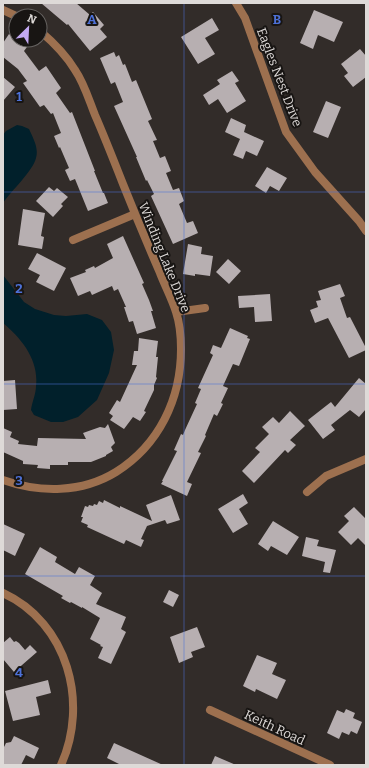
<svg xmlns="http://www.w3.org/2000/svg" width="369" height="768" viewBox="0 0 369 768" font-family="Bitter,serif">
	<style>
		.water { fill: #01202b }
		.building { fill: #b7afb1 }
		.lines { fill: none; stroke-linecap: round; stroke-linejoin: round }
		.minor { stroke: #9d704f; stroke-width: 8 }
		.grid { fill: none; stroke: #4d71d8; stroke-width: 1; stroke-opacity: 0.55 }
		.labels { text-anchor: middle; stroke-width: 4; stroke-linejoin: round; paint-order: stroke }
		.street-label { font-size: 13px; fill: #dedad8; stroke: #181513 }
		.grid-label { font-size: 13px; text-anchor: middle; font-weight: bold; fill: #4d71d8; stroke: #181513; stroke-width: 4; stroke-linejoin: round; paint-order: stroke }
	</style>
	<rect width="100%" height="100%" fill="#322c29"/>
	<path class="water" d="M17,125L22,126L29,129C33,138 39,148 36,158C33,171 11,191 3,203V135L6,131Z
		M3,275L24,302L35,309L54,315L66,316L87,314L102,320L111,332L114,350L109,373L97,400L78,417L63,422H51L34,415L31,410C32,402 36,394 36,386C39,360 22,339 3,323Z"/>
	<path class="building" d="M41,3H76L90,15L93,12L104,25L100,29L107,37L90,51L68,24L67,25Z
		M314,10L343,22L334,42L318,35L313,49L300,43Z
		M212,18L219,30L205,38L215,54L198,64L181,37Z
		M9,34L27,47L24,51L39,71L46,66L61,88L56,93L70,113L72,112L95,171H94L103,193H104L108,203L88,211L75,179L70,181L65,170L69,168L60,147L59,148L54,136L61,133L53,113L51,114L44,105L40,107L23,83L27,81L18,69L3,57V43Z
		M360,49L366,56V77L353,87L344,76L348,73L341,64Z
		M114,52L116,57L119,55L123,65L125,64L132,82L136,80L152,119L148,121L157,140L153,141L160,158L165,156L171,171L166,173L173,190L179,188L184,201L179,204L187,223L193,221L198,233L173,244L151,196L154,194L147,180L146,181L136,157H137L114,106L123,102L115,82L111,84L100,58Z
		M232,71L239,81L235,83L246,101L227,113L218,99L209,105L203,95L220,84L217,80Z
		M3,77L15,87L3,101Z
		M326,101L341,107L328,138L313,132Z
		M231,118L246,125L244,132L264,141L257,156L246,151L243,159L233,155L240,139L225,132Z
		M267,167L287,178L279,191L270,186L266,193L255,186Z
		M49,187L54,191L57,188L68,197L61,204L63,206L53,217L36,201Z
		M23,209L45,213L41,236L44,237L42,249L18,245Z
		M123,236L144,283L142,284L149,300L153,311H151L156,328L137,334L133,321L129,322L124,307H126L118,289L114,291L112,286L92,295L90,291L78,296L70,278L86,272L85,270L94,266L95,268L113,258L107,244Z
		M188,244L202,247L201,254L213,256L210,276L195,274V276L183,274Z
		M37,253L66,268L54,291L36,282L40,275L28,269Z
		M228,259L241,271L229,284L216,272Z
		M340,284L345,296L340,298L347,318L350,317L366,348V350L349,358L328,318L315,323L310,310L318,307L316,301L321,300L318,291Z
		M270,294L272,321L255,322L254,307L239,308L238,296Z
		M230,328L248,336L247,338L250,339L239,366L233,364L223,386L228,388L221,403L223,404L217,416L214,414L205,435L206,436L198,452L201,453L187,482L192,484L187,496L161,484L163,481H162L177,451L174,450L181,434L183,435L185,430L197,404L195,403L201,389L198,388L213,355L210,353L213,345L221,348Z
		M139,338L158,341L156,357H158L156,377L157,378L154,385V390L144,411L146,412L140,421L133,417L124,429L110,420L113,416L109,413L117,400L120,402L137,365H132L134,351H138Z
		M359,378L366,384V409L359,417L350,410L331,425L335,430L323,439L308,420L331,402L335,407Z
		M15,380L17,409L3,410V381Z
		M290,411L305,426L290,440L296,445L288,453L285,450L254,483L242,471L260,452L255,448L269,434L262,427L273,417L279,423Z
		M108,424L115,443L111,447L113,451L106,455V456L91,462H68V465H50V469L37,468L38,465L23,464V461L3,452V428L12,432L10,437L19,441L18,444L37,446L38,438L86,439L83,433L100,427L105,428Z
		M243,494L248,503L239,509L248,524L233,533L218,509Z
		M171,495L180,520L167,524L165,520L147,526L141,539L144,540L141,547L126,540L124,544L87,527L88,525L81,522L83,517H81L85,506L88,507L89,505L93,506L94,504L97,505L99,501L103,503L104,500L120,508V506L152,521L146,505Z
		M354,507L366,519V546L358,538L351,545L338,532L349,521L344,516Z
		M273,521L299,537L287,555L271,546L268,551L258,544Z
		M3,524L25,534L15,556L3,550Z
		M306,537L319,540L317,546L336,550L330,573L323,572L325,562L302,556Z
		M40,547L57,557L55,562L75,574L79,567L95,576L90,585L102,593L96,604L126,617L121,629L126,632L111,664L98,658L103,647L100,646L101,645L90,639L100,618L82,607V608L71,602L70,603L61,598L63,596L25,574Z
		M169,590L179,595L173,607L163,602Z
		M197,627L205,647L191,652L193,657L179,663L170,637Z
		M10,637L14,642L16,641L19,643L25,650L30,645L37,652L14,672L3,659V643Z
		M257,655L277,663L272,674L286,680L277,699L256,689L255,692L243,686Z
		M48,680L51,693L36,697L40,715L13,721L5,691Z
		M346,709L355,713L353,718L362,722L357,734L351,731L349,735L342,732L339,739L327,733L337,710L344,713Z
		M14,736L39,748L34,759L26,755L21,765H3V749L6,743L11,742Z
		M114,743L163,765H121L107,758Z
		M215,756L236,765H211Z"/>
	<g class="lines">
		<path class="minor" d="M236,3L245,18L286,132L315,172L359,221L366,231
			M3,10L16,16
			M73,240L135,214
			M176,312L205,308
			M3,480C40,493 82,493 116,472C159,445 181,399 181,349C181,337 180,324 176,312C172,299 165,286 160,273C147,243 135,214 123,184C114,161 105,138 95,115C89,100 84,83 75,70C66,55 53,42 40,31
			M307,492L326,476L366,459
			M3,593C68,623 89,703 61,765
			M210,710L330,765"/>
	</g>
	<path class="grid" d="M184,3V765M3,192H366M3,384H366M3,576H366"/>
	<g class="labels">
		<g class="street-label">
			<text transform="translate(280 77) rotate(69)" y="5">Eagles Nest Drive</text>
			<text transform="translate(165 257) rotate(68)" y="5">Winding Lake Drive</text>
			<text transform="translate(275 727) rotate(25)" y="5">Keith Road</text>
		</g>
	</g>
	<g class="grid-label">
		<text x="92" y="24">A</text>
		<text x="277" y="24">B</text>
		<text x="19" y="101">1</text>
		<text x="19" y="293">2</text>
		<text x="19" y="485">3</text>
		<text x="19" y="677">4</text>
	</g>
	<rect width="369" height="768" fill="none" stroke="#dedad8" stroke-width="8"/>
	<g transform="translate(28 28) rotate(24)"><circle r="19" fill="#181513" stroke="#676462"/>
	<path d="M0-3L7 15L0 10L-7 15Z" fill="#c2a8f2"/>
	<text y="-6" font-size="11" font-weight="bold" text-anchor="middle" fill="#dedad8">N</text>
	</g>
</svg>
